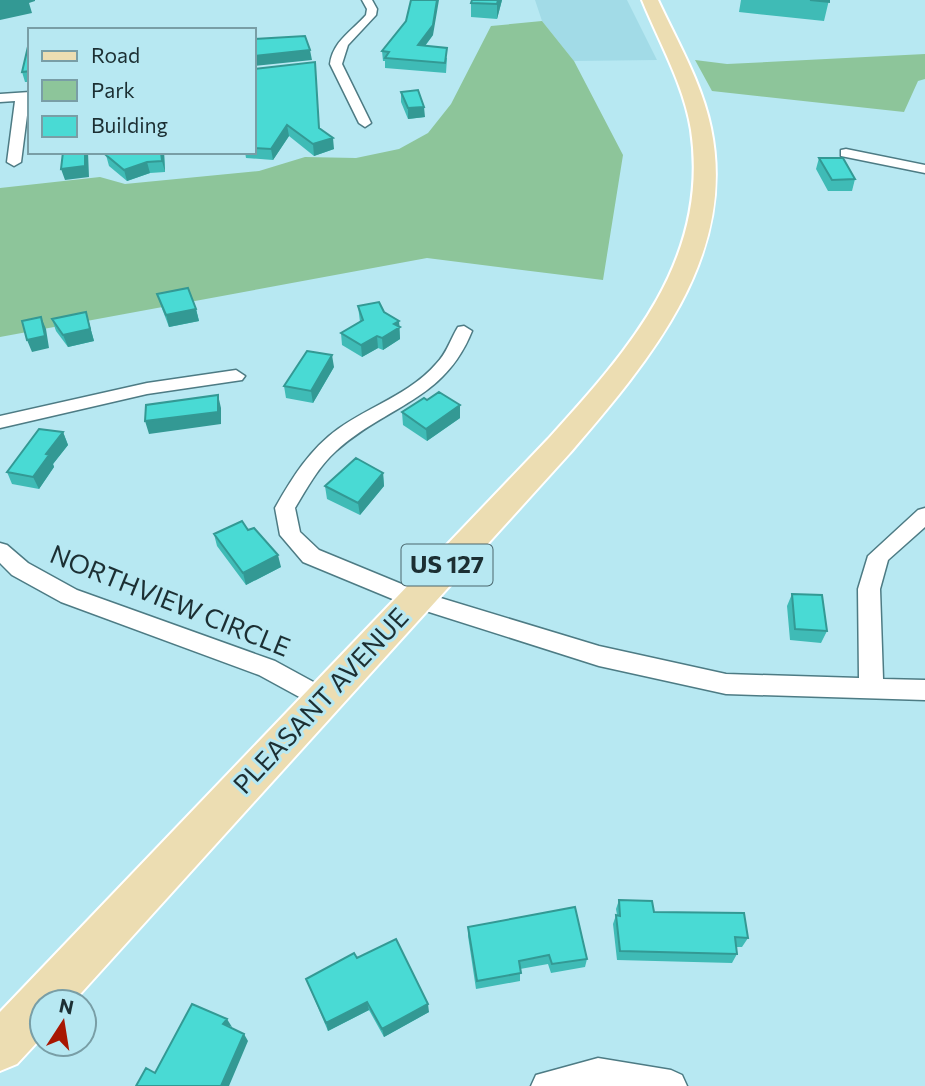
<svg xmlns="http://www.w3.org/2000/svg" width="925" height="1086" viewBox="0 0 925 1086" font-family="Commissioner,sans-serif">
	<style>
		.built { fill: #a2dbe7 }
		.green { fill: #8dc59a }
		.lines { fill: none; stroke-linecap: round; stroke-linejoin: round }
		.street-casing { stroke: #4d7b84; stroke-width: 3 }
		.primary-casing { stroke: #fff; stroke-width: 4 }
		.street { fill: #fff; fill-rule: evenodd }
		.primary { fill: #ecddb2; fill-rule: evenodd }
		.wall { fill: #3fbbb6 }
		.shaded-wall { fill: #339994 }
		.building { fill: #49dad4; stroke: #339994; stroke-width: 2 }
		.labels { text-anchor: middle; stroke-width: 6; stroke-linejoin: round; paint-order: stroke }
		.shield { fill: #b7e8f2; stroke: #4a666c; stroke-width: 2 }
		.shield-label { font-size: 24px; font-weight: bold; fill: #1c2f33 }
		.street-label { font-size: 26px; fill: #1c2f33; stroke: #b7e8f2 }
	</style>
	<rect width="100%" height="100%" fill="#b7e8f2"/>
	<path class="built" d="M535,0H627L657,60L574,61L542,21Z"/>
	<path class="green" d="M542,21L574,61L623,155L603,280L427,258L0,337V188L100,177L125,184L259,171L305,157L356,158L399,149L428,133L451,104L491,26Z
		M925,54V79L918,81L904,112L712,91L695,60L727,64Z"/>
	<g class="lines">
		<defs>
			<path id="street" d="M362,0H372L377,9L376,15L348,45L342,64L371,123L365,127L359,123L330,64C333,41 352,31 366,15L367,9Z
				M30,92L21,162L14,166L7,162L15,101L0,102V94Z
				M846,149L925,165V173L841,156V150Z
				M464,326L472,331C444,401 387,405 336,451C319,466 307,488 295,508L300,532L319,550L421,592L599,646L726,674L859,678L858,589L868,556L918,510L925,508V527L888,560L880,589L883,679L925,680V700L726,694L599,666L407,605L303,562L280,535L275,508C292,478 310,449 338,429C370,406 410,394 436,364C447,353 450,340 458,327Z
				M236,370L245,376L242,380L147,394L0,428V416L147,383Z
				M0,543L7,545L28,563L77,590L275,661L330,691L334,698L330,705L322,708L314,705L259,675L61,602L12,575L0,563Z
				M598,1058L671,1070L682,1075L687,1086H531L536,1075Z"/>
			<path id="primary" d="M642,0H658C677,41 702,83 711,128C738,258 648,362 570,453L73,1002H42V1037L17,1064L0,1071V1012L548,439C629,350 710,259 691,130C684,85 659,42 642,0Z"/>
		</defs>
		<use href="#street" class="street-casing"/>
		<use href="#primary" class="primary-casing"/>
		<use href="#street" class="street"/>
		<use href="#primary" class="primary"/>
	</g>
	<path class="wall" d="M502,0L497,19L471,17V3Z
		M741,0H829L824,21L739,12Z
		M433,35L425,46L447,58L446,73L385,68V61H383L382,51Z
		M30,38V82H25L22,72Z
		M315,62L319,128L334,149L314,156L289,136L273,160L246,158L245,152H254V69Z
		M401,92L425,117L408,119L401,102Z
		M113,152H164L165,172L150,173L127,181L109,166L106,155Z
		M819,158L855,179L852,191H828L816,169Z
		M157,294L196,309L199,321L169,327L161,306Z
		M358,306L384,312L399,321L400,339L383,350L378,348L362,357L342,345L341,333L360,322Z
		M86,312L94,341L68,347L56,331L52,319Z
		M334,367L313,403L286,398L284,386Z
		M460,405V418L427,441L403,425L402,412Z
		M63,432L68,445L53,464L54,467L39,489L12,484L7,472Z
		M383,473L384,486L360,515L327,499L325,486Z
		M248,530L281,567L246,585L217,546L214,534Z
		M792,594L827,631L821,643L790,640L787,606Z
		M619,900L654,912L748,938L742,947H736L737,954L732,963L617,960L613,924L616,915H617L616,909Z
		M468,927L587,959L585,967L551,973L548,964L520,969V981L476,989L468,936Z
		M357,958L429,1012L384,1037L369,1010L328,1031L306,979Z"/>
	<path class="shaded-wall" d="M0,0H35V1L29,3L32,13L0,20Z
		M437,0H439L433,35L418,55V45Z
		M498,0H502L497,19V4Z
		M310,50L312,60L254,66V56Z
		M424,107L425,117L408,119V108Z
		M287,125L289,136L273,160L271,149Z
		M333,138L334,149L314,156L313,144Z
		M85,152H88L89,177L65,180L61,169Z
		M161,152H164L165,172L162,161Z
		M147,162L150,173L127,181L124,170Z
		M196,309L199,321L169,327L166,315Z
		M86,312L94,341L68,347L63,335Z
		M41,317L46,329L49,348L32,352L27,340Z
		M399,321L400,339L383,350L382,338L394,324Z
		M377,336L378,348L362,357L361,345Z
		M332,355L334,367L313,403L311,391Z
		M218,395L221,408V424L149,434L145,421Z
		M460,405V418L427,441L426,429Z
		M63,432L68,445L53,464L54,467L39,489L33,477L46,454Z
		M383,473L384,486L360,515L358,503Z
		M278,555L281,567L246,585L243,573Z
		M367,1002L369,1010L328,1031L326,1023Z
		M428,1004L429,1012L384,1037L382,1029Z
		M227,1019L232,1027L223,1024Z
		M244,1034L248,1041L229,1086H221Z"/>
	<path class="building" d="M411,0H437L433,25L418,45L447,48L445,63L385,58L389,52L382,51L406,21Z
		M472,0H498L497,4L471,3Z
		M810,0H829V2Z
		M305,36L310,50L254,56V39Z
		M30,38V71L22,72Z
		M315,62L319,128L333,138L313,144L287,125L271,149L254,148V69Z
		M418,90L424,107L408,108L401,92Z
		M63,152H85V166L61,169Z
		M113,152H161L162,161L147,162L124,170L106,155Z
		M819,158H843L855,179L832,180Z
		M188,288L196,309L166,315L157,294Z
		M379,302L384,312L399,321L394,324L400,327L382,338L377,336L361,345L341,333L363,320L358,306Z
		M86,312L90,329L63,335L52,319Z
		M41,317L45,336L27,340L22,321Z
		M307,351L332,355L311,391L284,386Z
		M439,392L460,405L426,429L402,412L424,398L427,400Z
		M218,395V412L145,421L146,405Z
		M39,429L63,432L46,454L49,455L33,477L7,472Z
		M356,458L383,473L358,503L325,486Z
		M242,521L248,530L254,528L278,555L243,573L214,534Z
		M792,594L822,595L827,631L795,629Z
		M619,900L652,901L654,912L744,913L748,938L735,937L737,954L620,951L616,915L620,916Z
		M575,907L587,959L552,964L549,955L519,961L521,973L477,981L468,927Z
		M396,939L428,1004L382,1029L367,1002L326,1023L306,979L354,953L357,958Z
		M192,1004L227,1019L223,1024L244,1034L221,1086H136L146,1068L155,1073Z"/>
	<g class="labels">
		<rect class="shield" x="401.5" y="544.5" width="91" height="41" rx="5"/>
		<g class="shield-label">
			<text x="447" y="573">US 127</text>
		</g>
		<g class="street-label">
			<text transform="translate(170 601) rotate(22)" y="9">NORTHVIEW CIRCLE</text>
			<text transform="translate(321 701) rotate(-47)" y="9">PLEASANT AVENUE</text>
		</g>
	</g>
	<rect x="28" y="28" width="228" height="126" fill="#b7e8f2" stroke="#799ea6" stroke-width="2"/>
	<rect x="42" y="51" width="35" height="10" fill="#ecddb2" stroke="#799ea6" stroke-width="2"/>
	<text x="91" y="63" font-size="21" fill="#1c2f33">Road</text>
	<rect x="42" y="80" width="35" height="21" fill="#8dc59a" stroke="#799ea6" stroke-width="2"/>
	<text x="91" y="98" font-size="21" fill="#1c2f33">Park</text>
	<rect x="42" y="116" width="35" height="21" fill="#49dad4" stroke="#799ea6" stroke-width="2"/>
	<text x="91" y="133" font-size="21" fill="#1c2f33">Building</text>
	<g transform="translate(63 1023) rotate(12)"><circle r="33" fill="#b7e8f2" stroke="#799ea6" stroke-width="2"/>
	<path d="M0-5L12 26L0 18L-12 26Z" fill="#a81702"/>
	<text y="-10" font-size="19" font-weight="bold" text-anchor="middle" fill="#1c2f33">N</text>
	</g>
</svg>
